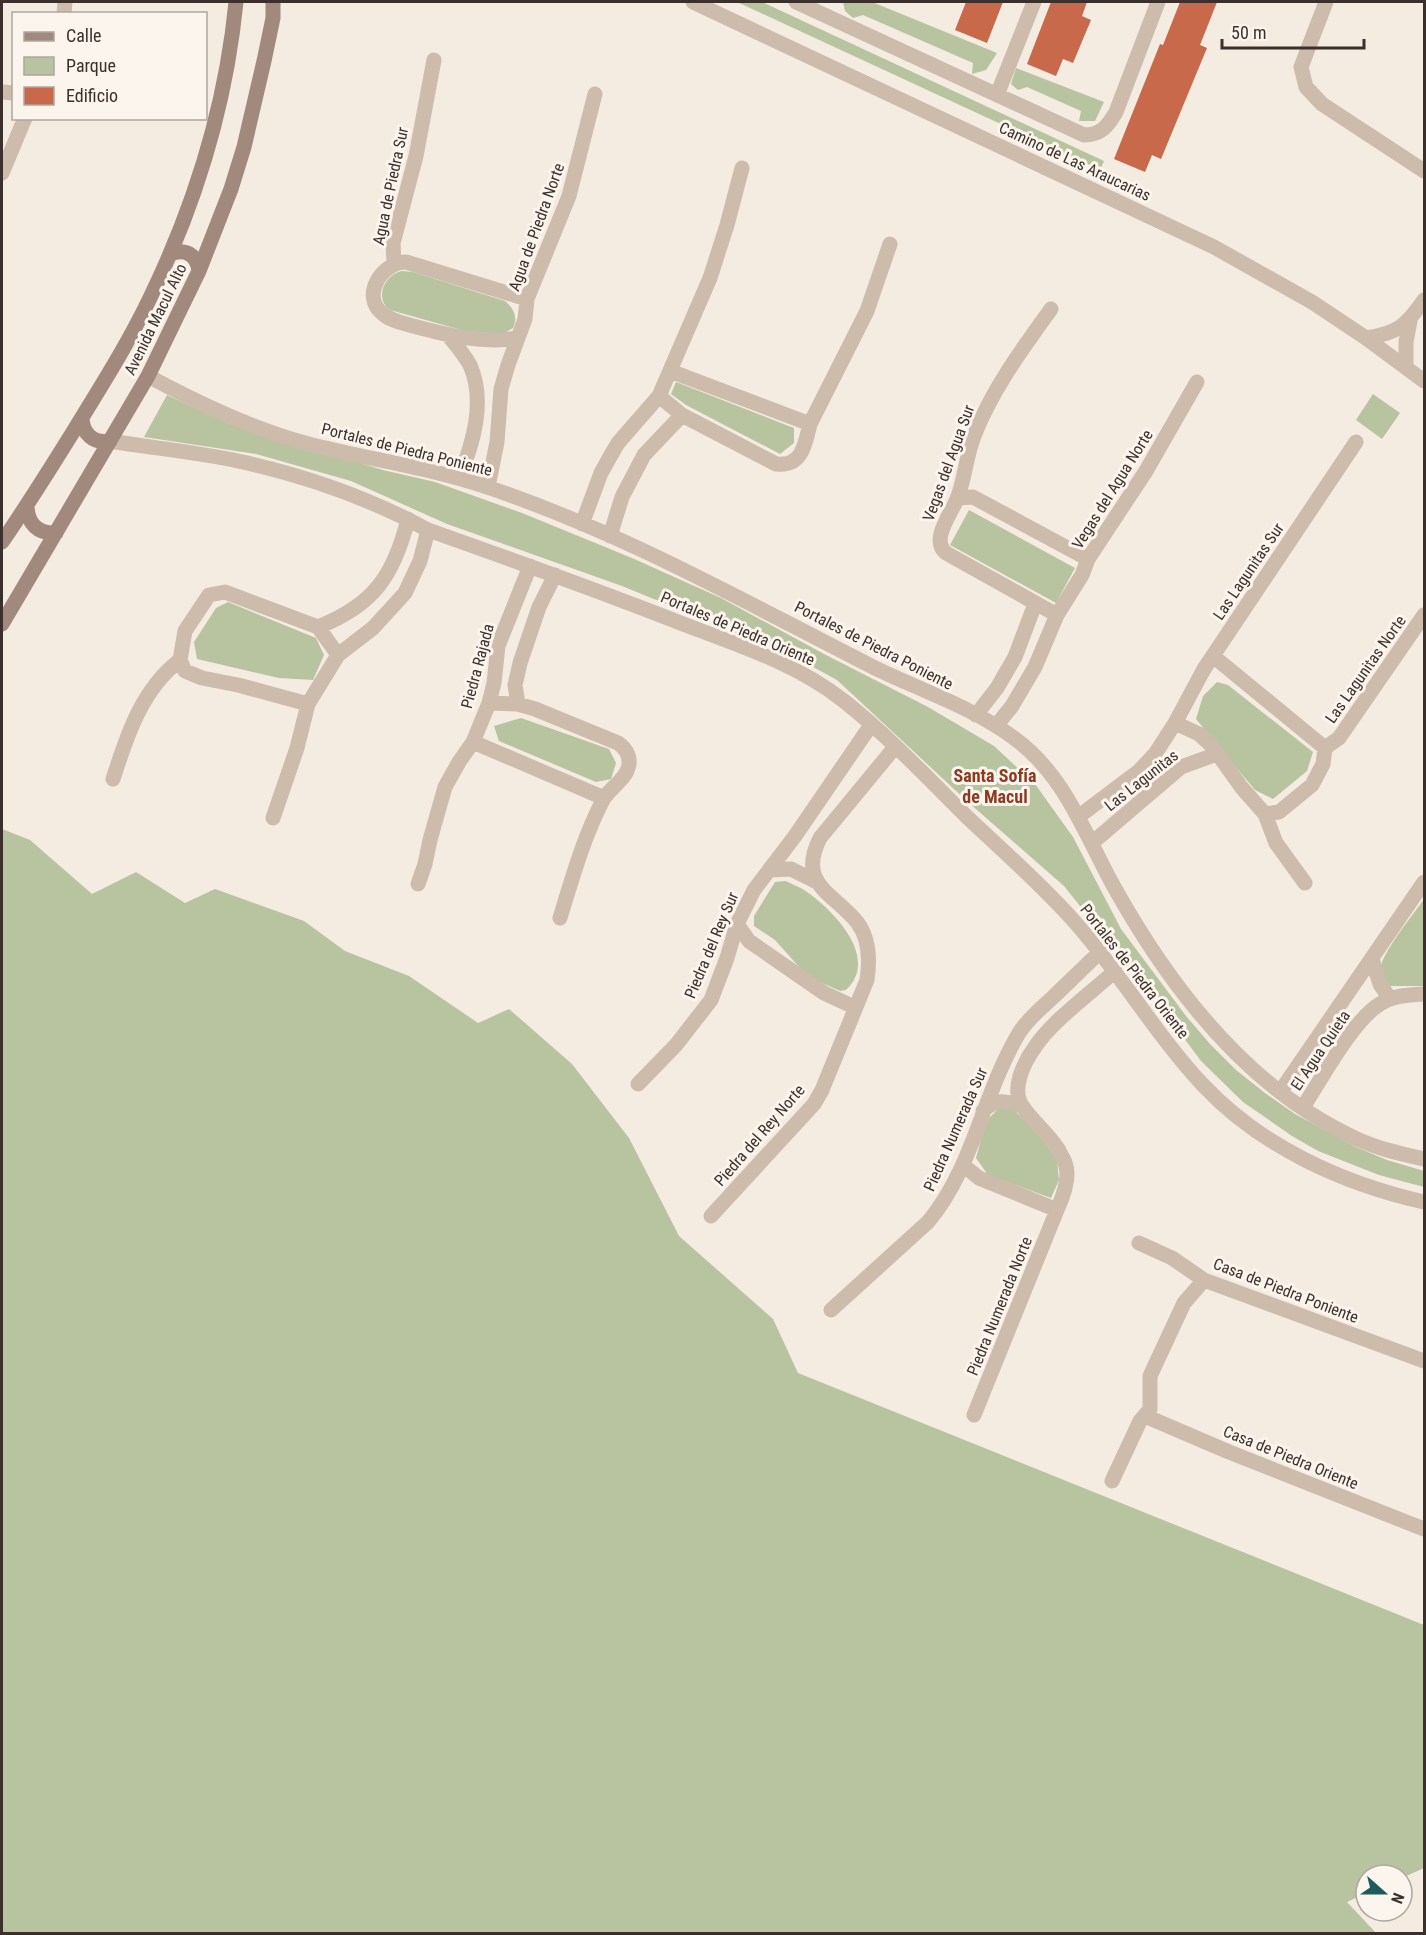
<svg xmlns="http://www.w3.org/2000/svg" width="1426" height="1935" viewBox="0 0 1426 1935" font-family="'Roboto Condensed',sans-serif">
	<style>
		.green { fill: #b8c4a0 }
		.building { fill: #c8694b }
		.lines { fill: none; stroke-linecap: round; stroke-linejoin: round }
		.street { stroke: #cdbbac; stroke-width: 15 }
		.secondary { stroke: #a18a7d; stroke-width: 15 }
		.labels { text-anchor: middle; stroke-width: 6; stroke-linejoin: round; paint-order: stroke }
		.street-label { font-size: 16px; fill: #3b302b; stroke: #fbf5ee }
		.neighbourhood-label { font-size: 18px; font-weight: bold; fill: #8c3b22; stroke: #fbf5ee }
	</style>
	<rect width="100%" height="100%" fill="#f4ebe1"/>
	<path class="green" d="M737,2H762L1104,161L1100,170Z
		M843,2H872L997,53L986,70L972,74L973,63L863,15L853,18L845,11Z
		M1016,68L1104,102L1095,121H1079L1081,111L1027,87L1018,90L1011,84Z
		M402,271L413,272L505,301C514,309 518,317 513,328L503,334L465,331L390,310C374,298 384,275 402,271Z
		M676,382L794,428V443L780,454L686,405L671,394Z
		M1373,394L1400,413L1382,439L1356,420Z
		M167,395L230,424L383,470L435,482L522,513L632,558L721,598L824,654L928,707L994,746L1035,784L1073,837L1121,929L1186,1016L1210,1044L1236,1070L1265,1093L1295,1114L1356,1147L1387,1160L1424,1171V1187L1379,1175L1318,1151L1292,1136L1243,1102L1201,1061L1166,1014L1064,886L969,803L837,680L791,655L622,586L447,524L351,481L256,454L144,437Z
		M969,510L1075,568L1056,603L950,545Z
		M228,602L316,638L324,655L313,680L279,678L197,659L194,642L216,608Z
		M1217,682L1228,685L1313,752L1307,771L1273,799L1255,790L1196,719L1203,696Z
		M521,718L609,749L616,763L611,779L596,782L499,741L494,726Z
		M2,829L30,840L92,894L136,872L185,903L215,889L304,921L345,951L409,976L478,1023L509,1009L572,1064L629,1138L679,1236L773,1319L798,1373L1424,1625V1868L1402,1878V1875H1366V1893L1347,1902L1376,1933H2Z
		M786,881C793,885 801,887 807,892C834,911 880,958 846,990L840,991L820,982L800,968L775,940L754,926V916L775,882Z
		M1424,899V986H1390C1387,981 1381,974 1381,969C1379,956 1416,911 1424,899Z
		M999,1108L1015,1111L1037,1132L1057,1160L1059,1180L1051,1198L988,1175L976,1158L986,1121Z"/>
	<path class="building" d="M966,2H1003L987,43L955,30Z
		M1051,2H1087L1082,16L1091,20L1073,63L1063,59L1056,76L1027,64Z
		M1180,2H1217L1200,45L1207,48L1161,159L1152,155L1145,172L1114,159L1160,44L1163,45Z"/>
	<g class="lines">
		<path class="street" d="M693,2L1214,247L1312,302L1366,338L1424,381
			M796,2L1084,135C1101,135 1108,126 1116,112L1158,2
			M1326,2L1301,67L1306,87L1322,104L1424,171
			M64,14L65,2
			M2,92L14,93
			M997,95L1034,2
			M2,173L25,118
			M394,264L393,243L416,156L434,60
			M1051,309C1022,349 992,390 974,436C966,456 965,479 957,499C951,514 930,540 946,553L1057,615
			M448,335C456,345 464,354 470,365C486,401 473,444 459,478
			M518,338C482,344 447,335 413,326C403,323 391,321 383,314C360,296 382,262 406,262L527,299
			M1366,338C1398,333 1406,326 1424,300
			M1406,367V342L1410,321
			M670,371L810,424
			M148,376C198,403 250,428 305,443C365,459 428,467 487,487C624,533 747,603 875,668C920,690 974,708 1014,738C1064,774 1084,832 1113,885C1169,986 1249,1090 1357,1139C1379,1149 1402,1154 1424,1159
			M659,396L682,415L776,464C802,467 805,445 810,424L867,311L890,244
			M110,441C152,448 196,452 238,461C303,475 369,498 428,530C513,560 599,591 683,624C739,645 797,664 844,701C888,736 927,777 966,816C1002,850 1040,883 1073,920C1120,972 1155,1034 1203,1085C1261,1147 1344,1184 1424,1202
			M488,487L497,442L501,389L508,365L525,319L527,299L569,196L595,94
			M958,498L973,497L1088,559
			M582,524L601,473L611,455L618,443L659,396L710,278L727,225L742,168
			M610,536L622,497L644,455L682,415
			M318,627L338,655
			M1213,656L1325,748
			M180,660L185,671L202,678L238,685L308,704
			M489,703L518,704L535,709L618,743C628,750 632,760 627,771C622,782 609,789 603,800C584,836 572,879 560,918
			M518,704L515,685L520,663L539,607L555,575
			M976,715L997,688L1015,657L1035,604
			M1175,723L1199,734L1212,746L1242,788L1265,814L1276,843L1305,883
			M996,726L1012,706L1035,667L1057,615L1082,575L1088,559L1146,471L1197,382
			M473,742L604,798
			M113,779C127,735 142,689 180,660L185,631L209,595L225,592L318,627C374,605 394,575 408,519
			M1265,814L1279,812L1312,785L1323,764L1325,748L1339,738L1424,615
			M1078,817L1139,771L1155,754L1175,723L1204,669L1356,442
			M273,818L297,748L308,704L338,655L373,628L405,593L420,561L428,530
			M1092,843L1181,767L1217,754
			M769,870L791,869L815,881
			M418,884L425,864L430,840L445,787L459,762L473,742L489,703L494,683L498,646L530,566
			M737,924L749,941L824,993L854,1007
			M1372,959L1380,984L1390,999
			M638,1084L676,1045L711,1000L727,958L737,924L754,890L795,836L871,725
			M1280,1092L1424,882
			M1303,1107C1321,1080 1353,1020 1380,1004C1394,995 1409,995 1424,994
			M983,1111C996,1098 1005,1101 1021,1106
			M963,1165L979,1178L1057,1210
			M711,1216L814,1104L822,1090L867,980C870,960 870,939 857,922C832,892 797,884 820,838L895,747
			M1139,1243L1172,1258L1204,1280L1424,1361
			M831,1310L928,1222C973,1169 983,1093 1019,1033C1027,1020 1039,1010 1050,1000C1067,984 1083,968 1100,952
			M974,1415L1057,1210C1062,1199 1067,1187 1067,1174C1067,1164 1063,1158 1058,1149C1048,1133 1033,1122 1023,1107C1010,1090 1024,1062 1035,1047C1051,1022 1092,992 1115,971
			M1145,1416L1229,1452L1424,1529
			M1112,1481L1140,1421L1150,1409V1376L1184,1303L1204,1280"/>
		<path class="secondary" d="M170,254C186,248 197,255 199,271
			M82,417C82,434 94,444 110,441
			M27,507C28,524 38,534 56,533
			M2,542C27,506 50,469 73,432C100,388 128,344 150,298C195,205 226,104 236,2
			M2,624L148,376L199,271L231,189L244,147L264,61L273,18V2"/>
	</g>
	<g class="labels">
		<g class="street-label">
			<text transform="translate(1075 161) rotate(25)" y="6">Camino de Las Araucarias</text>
			<text transform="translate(390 186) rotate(-78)" y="6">Agua de Piedra Sur</text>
			<text transform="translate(536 227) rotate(-70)" y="6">Agua de Piedra Norte</text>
			<text transform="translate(155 319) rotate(-64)" y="6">Avenida Macul Alto</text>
			<text transform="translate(407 449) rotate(14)" y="6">Portales de Piedra Poniente</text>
			<text transform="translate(948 463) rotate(-70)" y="6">Vegas del Agua Sur</text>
			<text transform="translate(1112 489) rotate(-58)" y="6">Vegas del Agua Norte</text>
			<text transform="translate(1248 571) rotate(-56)" y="6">Las Lagunitas Sur</text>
			<text transform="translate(738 628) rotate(23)" y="6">Portales de Piedra Oriente</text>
			<text transform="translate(874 645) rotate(27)" y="6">Portales de Piedra Poniente</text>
			<text transform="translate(477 666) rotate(-75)" y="6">Piedra Rajada</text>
			<text transform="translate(1365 669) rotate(-55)" y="6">Las Lagunitas Norte</text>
			<text transform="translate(1141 780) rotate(-38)" y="6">Las Lagunitas</text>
			<text transform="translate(711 945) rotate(-67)" y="6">Piedra del Rey Sur</text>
			<text transform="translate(1135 971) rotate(52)" y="6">Portales de Piedra Oriente</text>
			<text transform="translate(1320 1050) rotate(-56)" y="6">El Agua Quieta</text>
			<text transform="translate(955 1129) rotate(-66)" y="6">Piedra Numerada Sur</text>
			<text transform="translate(759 1135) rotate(-49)" y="6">Piedra del Rey Norte</text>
			<text transform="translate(1286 1290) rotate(21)" y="6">Casa de Piedra Poniente</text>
			<text transform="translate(999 1306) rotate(-68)" y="6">Piedra Numerada Norte</text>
			<text transform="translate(1291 1457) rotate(22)" y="6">Casa de Piedra Oriente</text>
		</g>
		<g class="neighbourhood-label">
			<text x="995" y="782">Santa Sofía<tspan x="995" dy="21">de Macul</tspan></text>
		</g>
	</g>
	<rect width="1426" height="1935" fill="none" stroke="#3b302b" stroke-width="6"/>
	<rect x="12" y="12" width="195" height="108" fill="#fbf5ee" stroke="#aea6a0" stroke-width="1.5"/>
	<rect x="24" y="32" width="30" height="9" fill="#a18a7d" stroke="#aea6a0" stroke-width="1.5"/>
	<text x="66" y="42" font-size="18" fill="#3b302b">Calle</text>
	<rect x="24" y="57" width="30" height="18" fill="#b8c4a0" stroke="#aea6a0" stroke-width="1.5"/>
	<text x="66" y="72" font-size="18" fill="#3b302b">Parque</text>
	<rect x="24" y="87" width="30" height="18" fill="#c8694b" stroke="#aea6a0" stroke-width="1.5"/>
	<text x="66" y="102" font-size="18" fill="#3b302b">Edificio</text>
	<g transform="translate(1384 1893) rotate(111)"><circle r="28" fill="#fbf5ee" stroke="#aea6a0" stroke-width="1.5"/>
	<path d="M0-4.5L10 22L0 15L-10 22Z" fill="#1f5a5e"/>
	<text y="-9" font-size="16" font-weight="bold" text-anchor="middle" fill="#3b302b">N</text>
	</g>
	<path d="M1222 39v9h142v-9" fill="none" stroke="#3b302b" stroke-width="3"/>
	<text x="1231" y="39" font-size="18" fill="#3b302b" stroke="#fbf5ee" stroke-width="4.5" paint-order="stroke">50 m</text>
</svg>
